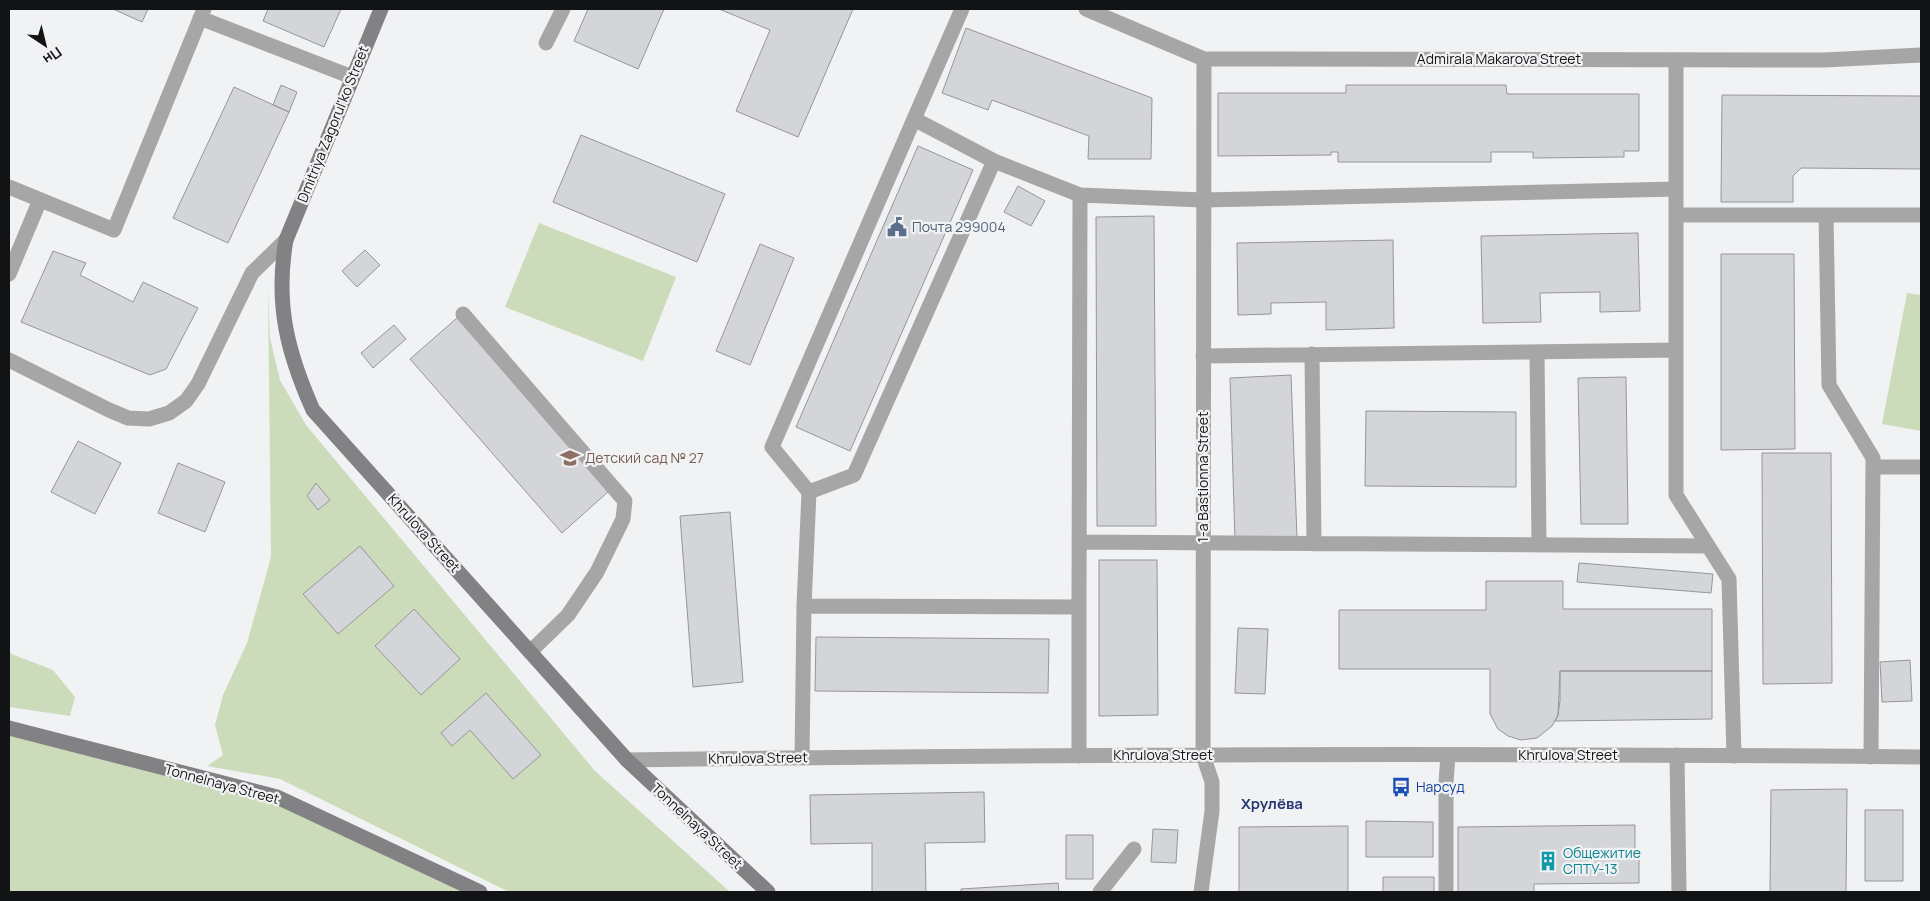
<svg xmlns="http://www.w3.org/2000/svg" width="1930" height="901" viewBox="0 0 1930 901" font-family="Manrope,sans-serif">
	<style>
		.green { fill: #ccdcbb }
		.building { fill: #d4d5d8; stroke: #959698 }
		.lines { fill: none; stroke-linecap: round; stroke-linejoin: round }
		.lane { stroke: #a6a6a7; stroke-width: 15 }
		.street { stroke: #a6a6a7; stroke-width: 15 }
		.secondary { stroke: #828183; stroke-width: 15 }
		.labels { text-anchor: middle; stroke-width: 4.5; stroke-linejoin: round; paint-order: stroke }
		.street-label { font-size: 14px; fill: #121314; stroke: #f1f2f4 }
		.service-label { font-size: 14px; fill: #4e5e75; stroke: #f1f2f4; text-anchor: start }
		.education-label { font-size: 14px; fill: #785e54; stroke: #f1f2f4; text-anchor: start }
		.transit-label { font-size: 14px; fill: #164399; stroke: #f1f2f4; text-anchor: start }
		.culture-label { font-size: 14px; fill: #0d838f; stroke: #f1f2f4; text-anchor: start }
		.neighbourhood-label { font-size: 15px; font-weight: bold; fill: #293a73; stroke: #f1f2f4 }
	</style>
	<rect width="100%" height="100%" fill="#f1f2f4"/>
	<path class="green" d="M539,223L676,277L643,361L505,307Z
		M268,288L270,338L280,380L306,425L595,771L730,892H509L280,779L207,766L223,755L215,725L223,695L247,643L271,557Z
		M1907,293L1921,295V431L1882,424Z
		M9,653L53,670L75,697L70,716L9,707Z
		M9,734L277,797L469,892H9Z"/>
	<path class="building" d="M113,9H148L142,22Z
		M268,9H341L324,47L263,21Z
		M588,9H664L638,69L574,41Z
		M719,9H853L798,137L736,111L770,30Z
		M966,28L1152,98L1151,159H1088L1089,136L992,100L988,110L942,93Z
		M281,85L297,92L289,112L273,105Z
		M1346,85H1506L1507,94H1639V151H1624V157L1533,158V152H1491V162H1338V152H1331V155L1218,156V93H1346Z
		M234,87L289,112L228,243L173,218Z
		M1722,95L1921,96V169L1801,168L1793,176V202H1721Z
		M581,135L725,194L697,262L553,202Z
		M918,146L973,170L850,451L796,427Z
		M1018,186L1045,201L1031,226L1004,212Z
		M1154,216L1156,526H1097L1096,217Z
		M1638,233L1640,311L1600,312V292L1540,293L1541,322L1483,323L1481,236Z
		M1393,240L1394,328L1326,330V302L1271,303V314L1238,315L1237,243Z
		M760,244L794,258L750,365L716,351Z
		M365,250L380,265L357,287L342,271Z
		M53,251L86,263L80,275L133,302L143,282L198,308L166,369L150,375L21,322Z
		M1721,254H1794L1795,449L1721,450Z
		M457,318L609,491L562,533L410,359Z
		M394,325L406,339L373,368L361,353Z
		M1291,375L1297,538L1235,540L1230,378Z
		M1626,377L1628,524H1581L1578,378Z
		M1366,411L1516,412V487L1365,486Z
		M78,441L121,463L95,514L51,492Z
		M1762,453H1831L1832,683L1763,684Z
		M178,463L225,482L205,532L158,513Z
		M316,483L330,500L318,510L307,496Z
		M730,512L743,682L693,687L680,516Z
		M360,546L394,586L338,634L303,594Z
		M1099,560H1157L1158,715L1099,716Z
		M1579,563L1713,574L1711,593L1577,582Z
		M1486,581H1563V609H1712V671H1560L1558,715L1552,726L1537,738L1521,740L1508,736L1498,729L1490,714V669H1339V610H1486Z
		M414,609L460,659L421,695L375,646Z
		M1238,628L1268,629L1265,694L1235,693Z
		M816,637L1049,639L1048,693L815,691Z
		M1910,660L1912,701L1882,702L1880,662Z
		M1560,671H1712V719L1555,721L1558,715L1560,701Z
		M486,693L541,755L513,779L470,730L452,746L441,733Z
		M1393,784H1408L1409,790H1393Z
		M1847,789L1846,892H1770L1771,790Z
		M984,792L985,842L925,843L926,892H872V843L811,844L810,795Z
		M1865,810H1903V881H1865Z
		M1366,821L1433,822V857H1366Z
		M1635,825V858L1639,857V883L1534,884V892H1458V827Z
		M1348,826V892H1239V827Z
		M1153,829L1178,830L1176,863L1151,862Z
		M1066,835H1093V879H1066Z
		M1383,877H1434V892H1383Z
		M1058,883L1059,892H961V889Z"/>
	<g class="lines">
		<path class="lane" d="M200,18L352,77
			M546,43L563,9
			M1676,60V495L1729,579L1734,756
			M914,119L962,9
			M994,161L1080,195L1079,607
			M9,187L114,230L204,9
			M1080,195L1203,200L1676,189
			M1676,215H1921
			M1826,215L1829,385L1873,458L1871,757
			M9,274L40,200
			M463,314L625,501L623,519L597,572L568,615L530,652
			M1537,352L1539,545
			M1312,354L1314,544
			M1203,356L1676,350
			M1873,467H1921
			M1080,542L1708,546
			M804,606L1079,607V756
			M1677,755L1679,892
			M802,757L804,606L809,492L854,475L994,161L914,119L772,447L809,492
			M1100,892L1134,849
			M1446,892V782L1448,755"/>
		<path class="street" d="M1086,9L1204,59L1824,60L1921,55
			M9,360L109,410L128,418L149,419L169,413L186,401L198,384L252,273L286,240
			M627,760C1058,754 1490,753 1921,757
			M1201,892L1212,811V782L1203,755L1204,59"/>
		<path class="secondary" d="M381,9L286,240C275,303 287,352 313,410L627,760L768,892
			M9,728L277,797L480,892"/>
	</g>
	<defs>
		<symbol id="civic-bare" viewBox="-9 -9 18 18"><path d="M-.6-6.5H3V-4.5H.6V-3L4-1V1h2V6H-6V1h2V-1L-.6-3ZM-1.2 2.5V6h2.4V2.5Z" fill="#5c6f8a" stroke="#f1f2f4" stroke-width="2.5" paint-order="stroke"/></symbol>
		<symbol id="school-bare" viewBox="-9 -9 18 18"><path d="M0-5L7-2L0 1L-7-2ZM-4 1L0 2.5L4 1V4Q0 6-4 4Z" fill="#8d6e63" stroke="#f1f2f4" stroke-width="2.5" paint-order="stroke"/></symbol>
		<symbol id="bus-bare" viewBox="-9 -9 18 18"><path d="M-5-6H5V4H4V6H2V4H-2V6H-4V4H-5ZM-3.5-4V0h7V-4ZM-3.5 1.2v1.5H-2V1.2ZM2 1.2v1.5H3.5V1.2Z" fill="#1a4fb4" stroke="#f1f2f4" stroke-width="2.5" paint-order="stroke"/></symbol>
		<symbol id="building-bare" viewBox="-9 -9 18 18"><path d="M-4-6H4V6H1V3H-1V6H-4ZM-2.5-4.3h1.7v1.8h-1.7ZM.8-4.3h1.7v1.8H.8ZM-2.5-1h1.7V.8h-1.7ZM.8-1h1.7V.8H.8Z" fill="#0f9aa8" stroke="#f1f2f4" stroke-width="2.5" paint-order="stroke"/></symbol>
	</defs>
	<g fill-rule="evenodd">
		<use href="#civic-bare" x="883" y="213" width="28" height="28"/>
		<use href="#school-bare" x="556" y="444" width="28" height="28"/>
		<use href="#bus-bare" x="1387" y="773" width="28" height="28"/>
		<use href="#building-bare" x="1534" y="847" width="28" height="28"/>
	</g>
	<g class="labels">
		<g class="street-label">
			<text x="1499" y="64">Admirala Makarova Street</text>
			<text transform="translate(333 124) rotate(-68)" y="5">Dmitriya Zagorul'ko Street</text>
			<text transform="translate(1203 477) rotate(-90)" y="5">1-a Bastionna Street</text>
			<text transform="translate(424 533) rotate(48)" y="5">Khrulova Street</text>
			<text x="1163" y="760">Khrulova Street</text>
			<text x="1568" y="760">Khrulova Street</text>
			<text transform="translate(758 758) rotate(-1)" y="5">Khrulova Street</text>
			<text transform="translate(222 784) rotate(15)" y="5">Tonnelnaya Street</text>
			<text transform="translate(697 826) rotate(43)" y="5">Tonnelnaya Street</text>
		</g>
		<g class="service-label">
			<text x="912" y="232">Почта 299004</text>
		</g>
		<g class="education-label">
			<text x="585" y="463">Детский сад № 27</text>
		</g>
		<g class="transit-label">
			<text x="1416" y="792">Нарсуд</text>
		</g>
		<g class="culture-label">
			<text x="1563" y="858">Общежитие<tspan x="1563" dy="16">СПТУ-13</tspan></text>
		</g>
		<g class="neighbourhood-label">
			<text x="1272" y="809">Хрулёва</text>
		</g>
	</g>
	<rect width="1930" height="901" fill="none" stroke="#121314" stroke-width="20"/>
	<g transform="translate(45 45) rotate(145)" stroke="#f1f2f4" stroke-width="4" paint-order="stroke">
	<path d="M0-4L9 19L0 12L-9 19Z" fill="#121314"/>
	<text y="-8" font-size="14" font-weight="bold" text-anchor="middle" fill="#121314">Пн</text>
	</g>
</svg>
